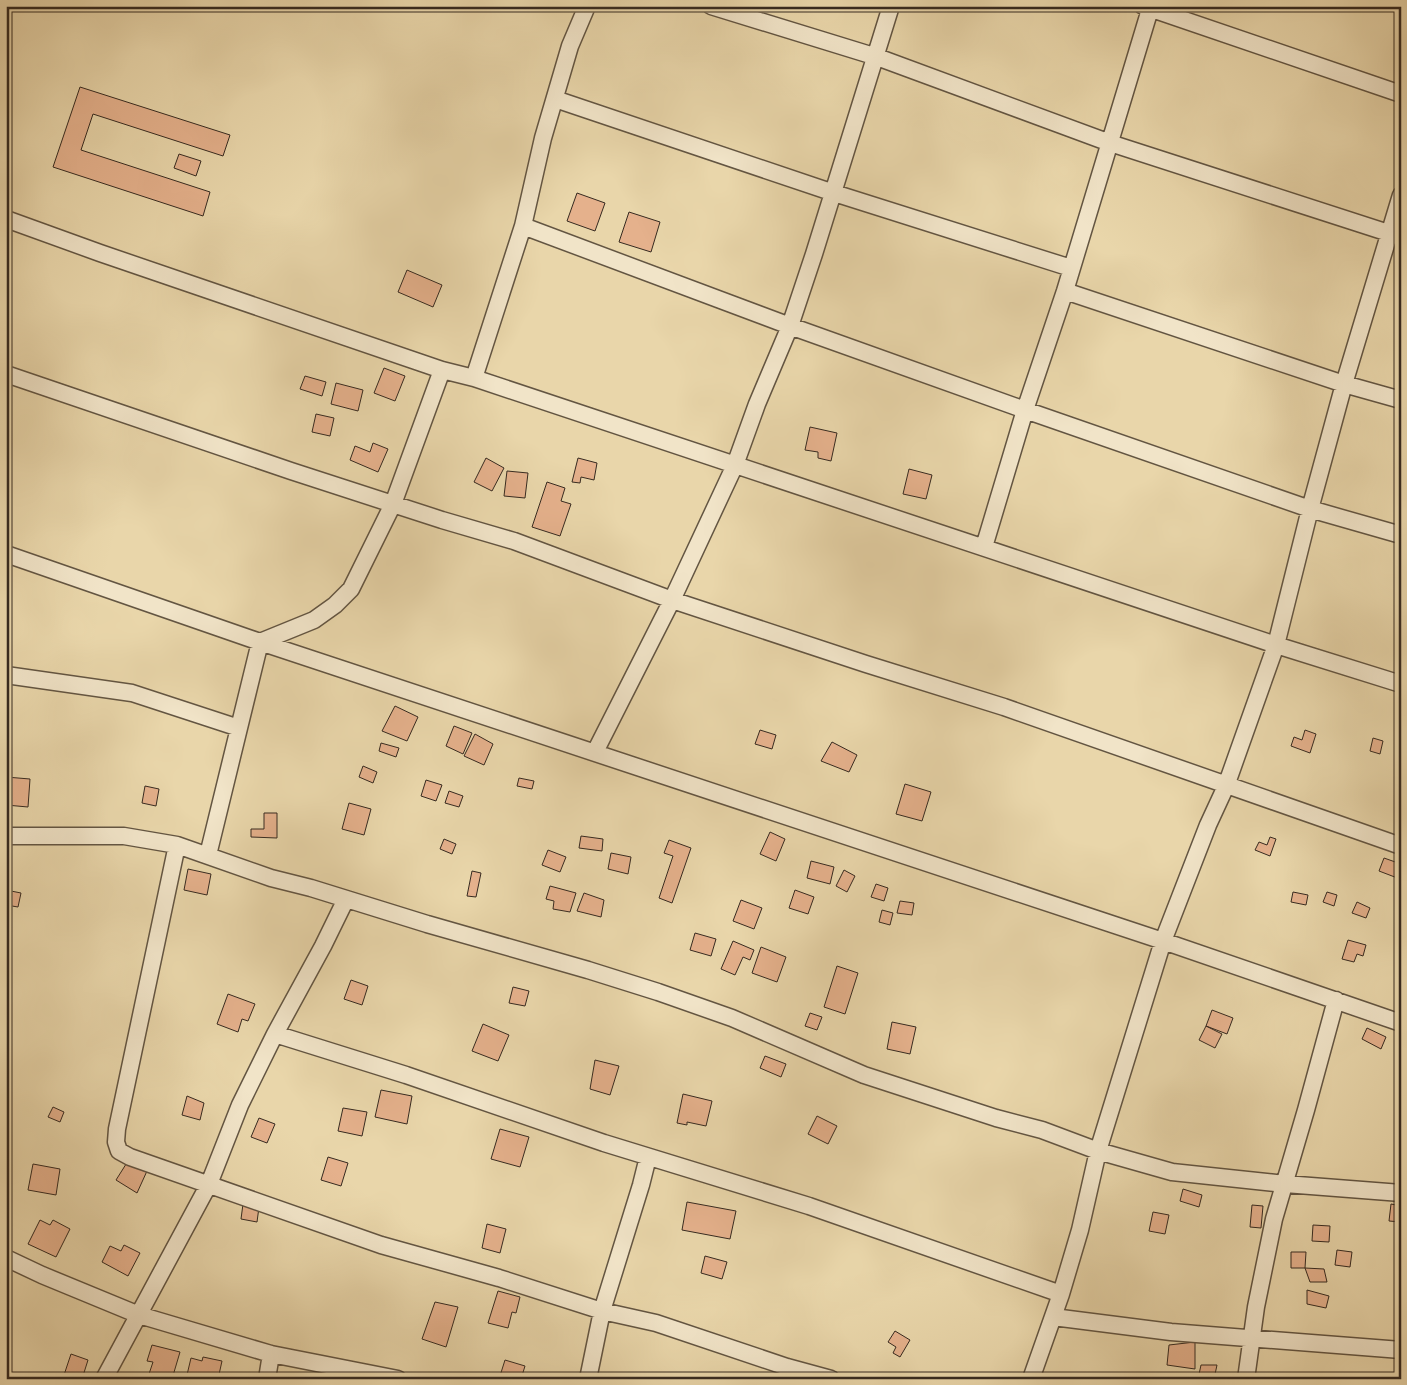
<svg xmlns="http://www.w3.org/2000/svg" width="1407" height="1385" viewBox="0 0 1407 1385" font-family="'IM FELL English',serif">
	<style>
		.building { fill: #e5b18c; stroke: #362a20 }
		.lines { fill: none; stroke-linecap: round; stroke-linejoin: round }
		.street-casing { stroke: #635542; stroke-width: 19 }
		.street { stroke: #f1e4c8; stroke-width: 16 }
	</style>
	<rect width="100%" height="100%" fill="#e9d6aa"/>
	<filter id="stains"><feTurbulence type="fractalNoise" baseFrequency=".004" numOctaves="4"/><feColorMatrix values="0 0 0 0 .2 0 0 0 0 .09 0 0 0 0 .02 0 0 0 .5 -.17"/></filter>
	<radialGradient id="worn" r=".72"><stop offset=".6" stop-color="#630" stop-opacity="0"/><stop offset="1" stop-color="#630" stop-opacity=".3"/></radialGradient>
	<path class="building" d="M80,87L230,135L223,156L93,114L81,150L210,192L203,216L53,167Z
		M179,154L201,161L196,176L174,168Z
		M577,193L605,203L595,231L567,221Z
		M629,212L660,222L651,252L619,242Z
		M407,270L442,285L433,307L398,292Z
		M384,368L405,376L395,401L374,393Z
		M305,376L326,382L322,396L300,389Z
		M336,383L363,390L358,411L331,404Z
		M316,414L334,418L330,436L312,432Z
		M810,427L837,433L831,461L818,458V452L805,450Z
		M373,443L388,449L378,472L350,460L355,446L370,452Z
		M486,458L504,468L492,491L474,482Z
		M578,458L597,463L594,480L581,477L580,483L572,482Z
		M909,469L932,475L926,499L903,494Z
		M507,471L528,473L525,498L504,496Z
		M547,482L565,488L561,501L571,504L560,536L532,527Z
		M395,706L418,717L407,741L382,731Z
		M454,726L472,733L463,754L446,746Z
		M760,730L776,735L772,749L755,744Z
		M1305,730L1316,734L1310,753L1291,746L1294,737L1302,740Z
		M475,734L493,744L484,765L464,756Z
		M1373,738L1383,741L1380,754L1370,751Z
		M832,742L857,755L849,772L821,761Z
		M381,743L399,748L396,757L379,751Z
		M363,766L377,772L373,783L359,777Z
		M6,777L30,779L28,807L6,805Z
		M519,778L534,781L532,789L517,786Z
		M426,780L442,785L436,801L421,796Z
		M905,784L931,792L922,821L896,814Z
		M145,786L159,789L156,806L142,803Z
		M449,791L463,796L459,807L445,803Z
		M349,803L371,809L364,835L342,829Z
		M264,813H277V838L251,837V829H264Z
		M770,832L785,839L776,861L760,854Z
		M581,836L603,839L602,851L579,848Z
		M1270,837L1276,839L1270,856L1255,850L1259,842L1267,845Z
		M444,839L456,844L452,854L440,849Z
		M669,840L691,848L672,903L659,898L673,856L664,853Z
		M548,850L566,857L560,872L542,865Z
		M611,853L631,857L628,874L608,869Z
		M1384,858L1401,864L1400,879L1379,871Z
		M811,861L834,867L830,884L807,878Z
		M188,869L211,874L207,895L184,890Z
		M844,870L855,876L847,892L836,886Z
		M472,871L481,873L476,897L467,896Z
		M876,884L888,888L884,901L871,897Z
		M550,886L576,893L570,912L553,909L554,901L546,899Z
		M6,890L21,893L18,907L6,905Z
		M795,890L814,897L808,914L789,908Z
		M1293,892L1308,895L1306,905L1291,902Z
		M1327,892L1337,895L1334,906L1323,902Z
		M584,893L604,900L601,917L577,911Z
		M741,900L762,908L754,929L733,921Z
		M900,901L914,903L912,915L897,913Z
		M1357,902L1370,908L1366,918L1352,913Z
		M882,910L893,913L890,925L879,922Z
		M695,933L716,939L711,956L690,950Z
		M1348,940L1366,945L1363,956L1357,954L1354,962L1342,959Z
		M733,941L754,950L750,960L743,957L735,975L721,969Z
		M761,947L786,957L777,982L752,973Z
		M837,966L858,973L845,1014L824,1007Z
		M351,980L368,986L362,1005L344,999Z
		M513,987L529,991L525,1006L509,1003Z
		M228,994L255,1004L248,1021L242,1019L238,1032L217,1024Z
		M1212,1010L1233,1018L1227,1034L1206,1026Z
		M810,1013L822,1017L817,1030L805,1026Z
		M892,1022L916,1027L910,1054L887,1049Z
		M483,1024L509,1035L498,1061L472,1051Z
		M1206,1026L1222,1034L1215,1048L1199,1040Z
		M1367,1028L1386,1037L1381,1049L1362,1039Z
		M765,1056L786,1064L781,1077L760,1068Z
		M1399,1059L1401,1060V1082L1396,1081Z
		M595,1060L619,1066L610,1095L590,1089Z
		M381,1090L412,1096L407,1124L375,1117Z
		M683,1094L712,1101L706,1126L687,1122V1125L677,1123Z
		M187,1096L204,1103L200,1120L182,1115Z
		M53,1107L64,1112L60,1122L48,1117Z
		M343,1108L367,1112L362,1136L338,1131Z
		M817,1116L837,1126L828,1144L808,1134Z
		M259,1118L275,1124L267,1143L251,1137Z
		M500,1129L529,1137L520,1167L491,1159Z
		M328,1157L348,1163L341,1186L321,1180Z
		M128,1161L147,1171L137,1193L116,1180Z
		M33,1164L60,1169L56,1195L28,1190Z
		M1183,1189L1202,1195L1199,1207L1180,1201Z
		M687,1202L736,1211L730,1239L682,1230Z
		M243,1204L259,1207L257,1222L241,1219Z
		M1391,1204L1401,1206V1222L1389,1221Z
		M1252,1205L1263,1206L1261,1228L1250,1227Z
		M1153,1212L1169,1215L1165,1234L1149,1231Z
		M40,1220L50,1225L53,1220L70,1229L56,1257L28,1244Z
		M487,1224L506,1229L500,1253L482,1248Z
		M1313,1225L1330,1226L1329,1242L1312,1241Z
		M124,1245L140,1253L128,1276L102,1262L110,1246L121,1251Z
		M1337,1250L1352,1252L1350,1267L1335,1265Z
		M1291,1252H1306L1305,1268H1291Z
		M705,1256L727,1262L722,1279L701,1273Z
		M1305,1268L1324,1269L1327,1282H1310Z
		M1307,1290L1329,1296L1326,1308L1307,1304Z
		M498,1291L520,1297L516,1313L512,1312L508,1328L488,1323Z
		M435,1302L458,1307L446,1347L422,1339Z
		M895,1331L910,1340L900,1357L893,1353L896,1347L888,1342Z
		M1195,1342V1369L1167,1365L1169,1345Z
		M152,1345L180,1352L172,1379L148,1377L153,1362L147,1361Z
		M71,1354L88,1360L82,1379H75L64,1375Z
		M203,1357L222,1361L218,1379H186L191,1358L202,1361Z
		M505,1360L525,1366L521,1379H499Z
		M1201,1365H1217L1214,1379H1198Z"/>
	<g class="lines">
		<defs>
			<path id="street" d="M711,6L877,57L1110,143L1401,237
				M1143,6L1401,94
				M555,99L834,193L1071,268
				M6,219L100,253L442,370L474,378L1276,645L1401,684
				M523,226L790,326L1025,410L1310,509L1401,535
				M1065,291L1344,384L1401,400
				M6,374L291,471L442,520L514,541L672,600L866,664L1004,707L1401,846
				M474,378L523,226L543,138L570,46L587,6
				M984,547L1025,410L1065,291L1151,6
				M6,554L260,642L1163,941L1401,1023
				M6,675L132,693L239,728
				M595,752L672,600L735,465L757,404L790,326L814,254L891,6
				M6,836H124L177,845L271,878L311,888L427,924L588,970L658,992L732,1018L864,1075L996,1118L1042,1130L1098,1151L1172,1172L1285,1184L1401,1193
				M177,845L117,1129L116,1142L119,1151L130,1157L381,1245L499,1278L602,1311L656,1323L787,1367L831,1379
				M208,855L260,642L314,620L335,605L351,589L393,504L442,370
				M275,1034L406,1075L604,1143L809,1206L1061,1294
				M6,1258L42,1275L139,1315L271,1354L398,1379
				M1053,1317L1171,1332L1401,1350
				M104,1379L209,1184L240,1105L275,1034L323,946L346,899
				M267,1379L271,1354
				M588,1379L602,1311L641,1185L648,1157
				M1031,1379L1061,1294L1080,1230L1098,1151L1163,941L1208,825L1226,786L1276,645L1310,509L1344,384L1401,195
				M1246,1379L1256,1307L1274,1219L1306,1110L1336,1000"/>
		</defs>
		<use href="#street" class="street-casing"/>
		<use href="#street" class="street"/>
	</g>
	<rect width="1407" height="1385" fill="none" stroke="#e9d6aa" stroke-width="25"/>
	<rect x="8" y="8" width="1392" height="1370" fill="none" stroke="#362a20" stroke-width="2.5"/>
	<rect x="12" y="12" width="1382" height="1360" fill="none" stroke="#362a20"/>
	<rect width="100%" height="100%" filter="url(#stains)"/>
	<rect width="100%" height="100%" fill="url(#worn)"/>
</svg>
